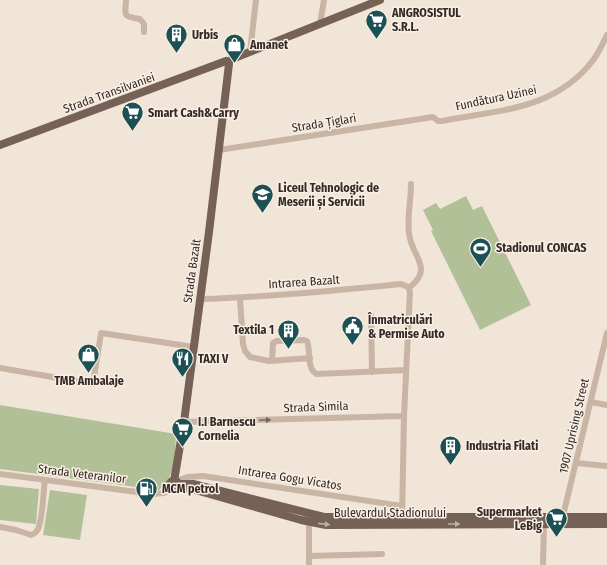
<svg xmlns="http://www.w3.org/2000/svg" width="607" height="565" viewBox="0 0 607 565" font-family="'Fira Sans Condensed',sans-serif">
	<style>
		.green { fill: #b2c098 }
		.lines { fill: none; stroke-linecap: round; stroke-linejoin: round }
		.minor { stroke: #c9b5a4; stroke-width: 6 }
		.major { stroke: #766156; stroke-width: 8 }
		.oneway { fill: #77695f }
		.oneway2 { fill: #beafa4 }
		.labels { text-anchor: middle; stroke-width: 3; stroke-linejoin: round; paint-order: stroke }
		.poi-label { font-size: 12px; font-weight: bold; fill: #342a26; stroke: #f9efe4; text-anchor: start }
		.street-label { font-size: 12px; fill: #342a26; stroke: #f9efe4 }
	</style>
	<rect width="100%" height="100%" fill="#f1e5d8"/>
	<path class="green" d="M466,196L473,210L482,206L531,305L480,330L431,231L433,230L423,210L436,203L440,209Z
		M0,405L176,434C175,454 176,476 159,490L0,469Z
		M0,485L39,489L36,524L0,520Z
		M50,490L87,495L80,540L43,535Z"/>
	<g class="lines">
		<path class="minor" d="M126,0C125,17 123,16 140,19L144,24V32
			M320,24L324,0
			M250,52L256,0
			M219,150L433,117L438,121H442C499,110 556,110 594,59C599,52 603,43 607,35
			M409,288C435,267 411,257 409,233C407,217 411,200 411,184
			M240,298L243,344L245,351L250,357L269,361L310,358
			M200,299C267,297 334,291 401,284L408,287L410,292L404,416L402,521
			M371,315L372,372
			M272,360L273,343L277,341L304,340L307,341C311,350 306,369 317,374L406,370
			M0,368L93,384L101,333L194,347
			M591,402L607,405
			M184,422L404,416
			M576,463L607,466
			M0,474L152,494L164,493L172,489
			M176,481L187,477L203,476L402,506
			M562,520L607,333
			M0,527L16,530L31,535C34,534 36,533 38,529C43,518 43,493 45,480
			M309,556L382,554
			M309,565V518
			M543,565L544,521"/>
		<path class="major" d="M232,59L380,0
			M0,145L226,61
			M169.5 485a4.5 4.5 0 1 1 9 0a4.5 4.5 0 1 1-9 0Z
			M174,481L184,422L209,232L229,64
			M182,484H193L324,517H607
			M177,488L192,489L301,520L326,525L607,524"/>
	</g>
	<defs><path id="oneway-solid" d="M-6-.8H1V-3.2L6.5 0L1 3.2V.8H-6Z"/></defs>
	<use class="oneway" href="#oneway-solid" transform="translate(265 420) rotate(-2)"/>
	<g class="oneway2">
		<use href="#oneway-solid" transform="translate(324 524) rotate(6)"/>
		<use href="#oneway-solid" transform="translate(454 524)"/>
	</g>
	<defs>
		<symbol id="supermarket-pin" viewBox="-11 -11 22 30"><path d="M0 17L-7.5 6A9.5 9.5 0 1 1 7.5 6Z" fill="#1b5055" stroke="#f9efe4"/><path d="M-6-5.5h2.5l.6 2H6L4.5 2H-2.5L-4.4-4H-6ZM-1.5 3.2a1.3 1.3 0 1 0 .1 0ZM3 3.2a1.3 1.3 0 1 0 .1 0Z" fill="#fff"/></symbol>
		<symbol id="building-pin" viewBox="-11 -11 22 30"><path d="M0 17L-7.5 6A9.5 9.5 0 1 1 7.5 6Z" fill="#1b5055" stroke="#f9efe4"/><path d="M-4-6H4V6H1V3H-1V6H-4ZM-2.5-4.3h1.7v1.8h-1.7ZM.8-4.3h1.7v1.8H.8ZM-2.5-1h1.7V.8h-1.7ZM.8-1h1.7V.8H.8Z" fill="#fff"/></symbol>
		<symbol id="shop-pin" viewBox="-11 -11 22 30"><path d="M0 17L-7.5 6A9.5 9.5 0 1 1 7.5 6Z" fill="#1b5055" stroke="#f9efe4"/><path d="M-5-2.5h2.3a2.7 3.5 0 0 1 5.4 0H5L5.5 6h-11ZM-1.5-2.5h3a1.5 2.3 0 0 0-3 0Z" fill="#fff"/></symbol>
		<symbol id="school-pin" viewBox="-11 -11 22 30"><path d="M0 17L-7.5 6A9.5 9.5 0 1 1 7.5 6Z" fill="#1b5055" stroke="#f9efe4"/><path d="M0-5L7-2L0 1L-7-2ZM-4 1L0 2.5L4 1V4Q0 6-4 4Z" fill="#fff"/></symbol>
		<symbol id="stadium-pin" viewBox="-11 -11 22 30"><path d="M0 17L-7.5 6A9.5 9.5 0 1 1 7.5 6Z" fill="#1b5055" stroke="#f9efe4"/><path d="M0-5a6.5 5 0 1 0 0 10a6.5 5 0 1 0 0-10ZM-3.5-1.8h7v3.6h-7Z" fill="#fff"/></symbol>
		<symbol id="civic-pin" viewBox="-11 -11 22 30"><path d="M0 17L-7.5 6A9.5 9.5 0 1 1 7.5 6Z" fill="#1b5055" stroke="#f9efe4"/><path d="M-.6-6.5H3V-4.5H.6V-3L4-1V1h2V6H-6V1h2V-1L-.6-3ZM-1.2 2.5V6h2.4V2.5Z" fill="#fff"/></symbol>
		<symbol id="restaurant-pin" viewBox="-11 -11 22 30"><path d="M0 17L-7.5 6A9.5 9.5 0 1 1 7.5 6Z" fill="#1b5055" stroke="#f9efe4"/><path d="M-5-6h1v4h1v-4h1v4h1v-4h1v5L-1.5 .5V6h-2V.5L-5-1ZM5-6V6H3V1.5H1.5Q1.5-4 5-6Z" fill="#fff"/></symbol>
		<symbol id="fuel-pin" viewBox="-11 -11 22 30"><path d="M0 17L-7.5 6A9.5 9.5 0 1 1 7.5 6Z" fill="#1b5055" stroke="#f9efe4"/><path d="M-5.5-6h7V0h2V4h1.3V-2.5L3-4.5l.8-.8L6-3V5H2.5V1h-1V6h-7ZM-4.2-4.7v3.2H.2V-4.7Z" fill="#fff"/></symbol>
	</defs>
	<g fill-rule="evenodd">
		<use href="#supermarket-pin" x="364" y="8" width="25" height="34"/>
		<use href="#building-pin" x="164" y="22" width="25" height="34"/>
		<use href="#shop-pin" x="222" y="32" width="25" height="34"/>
		<use href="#supermarket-pin" x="120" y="100" width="25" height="34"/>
		<use href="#school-pin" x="250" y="182" width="25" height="34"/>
		<use href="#stadium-pin" x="468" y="236" width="25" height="34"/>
		<use href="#civic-pin" x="340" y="314" width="25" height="34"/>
		<use href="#building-pin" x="276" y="318" width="25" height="34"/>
		<use href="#shop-pin" x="76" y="342" width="25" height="34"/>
		<use href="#restaurant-pin" x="170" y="346" width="25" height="34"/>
		<use href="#supermarket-pin" x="170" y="416" width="25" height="34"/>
		<use href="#building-pin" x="438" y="434" width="25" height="34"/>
		<use href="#fuel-pin" x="134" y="476" width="25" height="34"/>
		<use href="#supermarket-pin" x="544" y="506" width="25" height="34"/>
	</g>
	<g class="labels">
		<g class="poi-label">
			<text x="392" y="17">ANGROSISTUL<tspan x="392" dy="14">S.R.L.</tspan></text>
			<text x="192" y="39">Urbis</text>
			<text x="250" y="49">Amanet</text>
			<text x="148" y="117">Smart Cash&amp;Carry</text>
			<text x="278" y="192">Liceul Tehnologic de<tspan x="278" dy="14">Meserii și Servicii</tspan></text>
			<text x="496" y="252">Stadionul CONCAS</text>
			<text x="368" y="324">Înmatriculări<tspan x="368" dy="14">&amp; Permise Auto</tspan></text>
			<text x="274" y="334" text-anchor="end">Textila 1</text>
			<text x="198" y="363">TAXI V</text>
			<text x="89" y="385" text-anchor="middle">TMB Ambalaje</text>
			<text x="198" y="426">I.I Barnescu<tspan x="198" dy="14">Cornelia</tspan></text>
			<text x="466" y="450">Industria Filati</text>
			<text x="162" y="493">MCM petrol</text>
			<text x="542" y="516" text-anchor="end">Supermarket<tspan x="542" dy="14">LeBig</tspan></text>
		</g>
		<g class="street-label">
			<text transform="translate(109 93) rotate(-20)" y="4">Strada Transilvaniei</text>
			<text transform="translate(496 98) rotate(-12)" y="4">Fundătura Uzinei</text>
			<text transform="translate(324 123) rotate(-9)" y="4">Strada Țiglari</text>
			<text transform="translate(192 271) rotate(-82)" y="4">Strada Bazalt</text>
			<text transform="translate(304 282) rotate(-4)" y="4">Intrarea Bazalt</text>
			<text transform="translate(316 407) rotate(-2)" y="4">Strada Simila</text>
			<text transform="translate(574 426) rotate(-77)" y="4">1907 Uprising Street</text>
			<text transform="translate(82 474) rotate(7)" y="4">Strada Veteranilor</text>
			<text transform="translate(290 478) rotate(9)" y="4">Intrarea Gogu Vicatos</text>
			<text x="390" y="517">Bulevardul Stadionului</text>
		</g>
	</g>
</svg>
